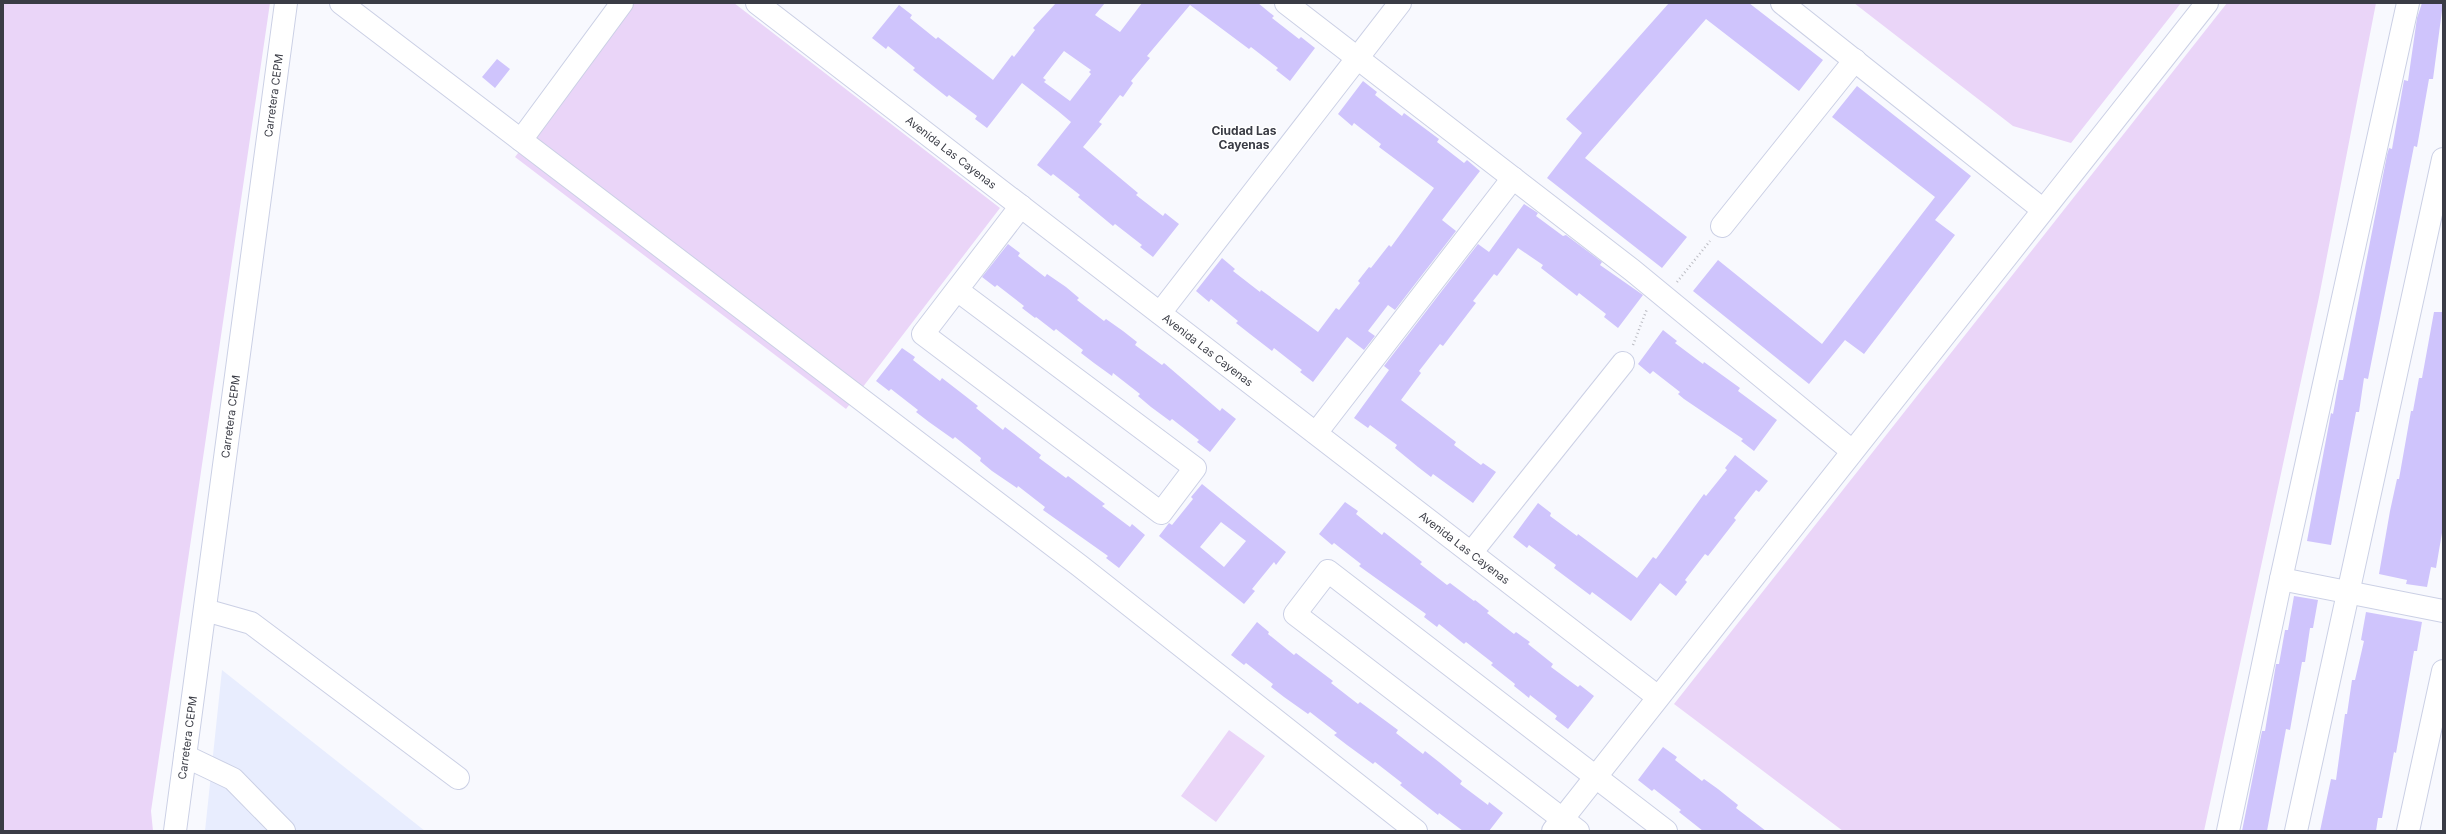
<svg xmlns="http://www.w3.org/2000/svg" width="2446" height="834" viewBox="0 0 2446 834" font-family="Inter,sans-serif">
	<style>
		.built { fill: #e8edfe }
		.green { fill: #ead5f8 }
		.building { fill: #cfc4fc; fill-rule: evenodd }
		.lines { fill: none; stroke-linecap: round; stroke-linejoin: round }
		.minor-casing { stroke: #cbd0e5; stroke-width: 24 }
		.path { stroke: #bbbcc3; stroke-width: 2.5; stroke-dasharray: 1 3; stroke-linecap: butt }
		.minor { stroke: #fff; stroke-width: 22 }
		.labels { text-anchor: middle; stroke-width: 3; stroke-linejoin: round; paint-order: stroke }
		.street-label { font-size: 11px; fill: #3a3c45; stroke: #fff }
		.neighbourhood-label { font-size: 12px; font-weight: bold; fill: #3a3c45; stroke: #fff }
	</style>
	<rect width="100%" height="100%" fill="#f8f9fe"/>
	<path class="built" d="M222,670L425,831H205Z"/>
	<path class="green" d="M3,3H270L151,811L153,831H3Z
		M633,3H734L1000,208L846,409L515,157Z
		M1854,3H2181L2071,143L2013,126Z
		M2227,3H2376L2319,297L2204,831H1843L1674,704Z
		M1229,730L1265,756L1216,822L1181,796Z"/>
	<path class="building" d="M1056,3H1105L1095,15L1120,32L1142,3H1258L1274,16L1272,18L1299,39L1301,37L1315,48L1290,81L1276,70L1278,68L1251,47L1249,49L1190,5L1147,56L1150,58L1131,81L1133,83L1123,97L1120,95L1099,122L1102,124L1083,147L1138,193L1136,195L1163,216L1165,213L1179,224L1153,257L1140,247L1142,245L1115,224L1113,226L1078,197L1080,195L1053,174L1051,176L1037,165L1071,122L1058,111L1022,83L987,128L975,119L977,116L949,95L947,97L913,70L915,68L888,46L886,49L872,38L899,5L912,15L910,18L936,39L938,37L993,80L1012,55L1014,57L1035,30L1033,28ZM1064,51L1091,70L1089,72L1091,74L1070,101L1044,82L1046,80L1043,78Z
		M1669,3H1749L1823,60L1799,91L1706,19L1585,158L1687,237L1662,268L1547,178L1582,133L1566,119Z
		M2422,3H2443L2433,79H2429L2417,147L2414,146L2368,379L2364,378L2359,412H2356L2331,545L2307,541L2331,413L2333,414L2339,380H2343L2387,155L2389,148L2392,149L2404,80L2408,81L2417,18Z
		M497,59L510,69L495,88L482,77Z
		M1363,81L1377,92L1375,95L1402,116L1404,113L1439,139L1437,142L1464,163L1467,160L1480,171L1442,220L1456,231L1395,310L1388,305L1368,331L1375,336L1364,350L1347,337L1313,382L1300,372L1302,370L1274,348L1272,351L1250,334L1236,323L1238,321L1211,299L1209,302L1196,291L1222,258L1235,269L1233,271L1260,292L1261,290L1318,332L1336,308L1339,310L1360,283L1358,281L1369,267L1371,268L1389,245L1391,247L1434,188L1379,147L1381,144L1354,123L1352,126L1338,114Z
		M1857,86L1971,176L1935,220L1955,235L1864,354L1845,340L1809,384L1693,291L1718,260L1822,344L1935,197L1832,117Z
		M1524,204L1538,213L1536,216L1563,236L1566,235L1602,262L1600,265L1643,295L1618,328L1604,317L1606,314L1579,293L1577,296L1541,268L1543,265L1518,248L1497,276L1494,274L1473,301L1476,303L1443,346L1440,344L1419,371L1421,373L1401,400L1456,442L1454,445L1481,465L1483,463L1496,472L1473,503L1433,474L1431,477L1418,467L1395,448L1397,445L1370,425L1368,428L1354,418L1389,370L1384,366L1478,244L1489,252Z
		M1008,244L1020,253L1018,256L1045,277L1047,274L1066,287L1079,298L1077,300L1104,321L1106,319L1123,331L1137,342L1135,345L1162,365L1164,363L1220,411L1222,408L1236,419L1210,452L1197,442L1199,440L1172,419L1170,421L1151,407L1138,396L1140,394L1113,373L1112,376L1094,363L1081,353L1083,350L1056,329L1054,331L1036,317L1035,318L1022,308L1024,306L997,285L995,287L982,277Z
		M2434,312H2443V527L2436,568L2431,567L2427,587L2406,584L2407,580L2379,574L2390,511L2397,479H2399L2411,411H2413L2419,378H2422Z
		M1663,330L1677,341L1675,343L1703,364L1704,362L1740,388L1738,391L1777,420L1754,451L1741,441L1743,439L1684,399L1678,394L1680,392L1653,371L1650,374L1638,364Z
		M902,348L915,357L913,360L940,381L942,378L964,395L978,406L976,408L1003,430L1005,427L1041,455L1039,458L1066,478L1068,476L1105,504L1102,506L1130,527L1132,524L1145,535L1119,568L1106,558L1108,556L1043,510L1045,507L1018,486L1017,488L992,471L980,461L981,458L955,437L953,439L929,422L916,412L918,410L891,389L889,391L876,381Z
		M1735,455L1768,481L1759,492L1756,490L1734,518L1736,520L1708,556L1705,554L1685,580L1687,582L1676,596L1660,583L1631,621L1592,592L1590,595L1554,568L1556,565L1529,545L1527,548L1513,537L1538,503L1551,513L1550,516L1577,536L1578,534L1637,578L1653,557L1656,559L1704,494L1706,496L1727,470L1725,468Z
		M1202,484L1286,552L1276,565L1274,562L1252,589L1255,591L1244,604L1159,536L1169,523L1172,525L1193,499L1191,497ZM1221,522L1246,541L1224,567L1200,547Z
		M1345,502L1358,511L1356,514L1382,535L1384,532L1422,562L1420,564L1447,585L1450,583L1474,601L1475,600L1489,611L1487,613L1514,634L1516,632L1530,642L1528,644L1553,664L1551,667L1578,687L1580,685L1594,696L1568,729L1555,719L1557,716L1530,695L1529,698L1514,686L1515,684L1491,665L1493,663L1466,642L1464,644L1439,624L1437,627L1424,617L1426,614L1359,566L1361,564L1334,543L1332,545L1319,534Z
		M2294,596L2318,600L2313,628H2310L2305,662H2302L2290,730L2286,729L2267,831H2242L2262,731H2265L2276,664H2279L2285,630H2288Z
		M2366,612L2422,622L2417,651H2414L2396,753L2394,752L2382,818H2378L2376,831H2320L2331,779L2336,780L2345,714H2347L2352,680H2355L2364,641L2361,640Z
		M1257,622L1269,632L1268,634L1294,655L1296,653L1333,681L1331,683L1358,704L1360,702L1398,730L1396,733L1423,754L1425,751L1439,762L1462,781L1460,784L1488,805L1489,802L1503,813L1489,831H1463L1439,813L1438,815L1400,785L1402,783L1375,762L1373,764L1347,745L1334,735L1337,733L1310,712L1308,714L1284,697L1271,687L1273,684L1246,663L1244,665L1231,655Z
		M1663,747L1677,757L1675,760L1702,781L1704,779L1718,789L1738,805L1736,808L1766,831H1703L1679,812L1681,810L1654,789L1652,791L1638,780Z"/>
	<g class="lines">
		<defs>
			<g id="minor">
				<path d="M341,3L1080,566L1416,831"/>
				<path id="s1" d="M757,3L1658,697"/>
				<path d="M1286,3L1632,270L1852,451"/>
				<path d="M1782,3L2042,209"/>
				<path d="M521,140L622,3"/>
				<path d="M1722,226L1855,60"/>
				<path d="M957,290L1195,468L1161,513L923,334L1021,206"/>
				<path d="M1160,313L1400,3"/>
				<path d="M1316,433L1513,178"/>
				<path d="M1471,553L1623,363"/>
				<path d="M2281,579L2443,611"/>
				<path d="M205,610L251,623L458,778"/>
				<path d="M185,756L233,779L284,831"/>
				<path id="s2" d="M175,831L286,3"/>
				<path d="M1553,831L2207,3"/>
				<path d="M1578,831L1295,614L1328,571L1666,831"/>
				<path d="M2228,831L2281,579L2408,3"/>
				<path d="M2296,831L2443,159"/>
				<path d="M2408,831L2443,671"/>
			</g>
		</defs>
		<use href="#minor" class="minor-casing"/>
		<path class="path" d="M1677,282L1710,241
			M1633,345L1647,309"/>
		<use href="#minor" class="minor"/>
	</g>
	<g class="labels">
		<g class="street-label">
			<text dy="4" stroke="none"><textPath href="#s2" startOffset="742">Carretera CEPM</textPath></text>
			<text dy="4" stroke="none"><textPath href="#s1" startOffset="245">Avenida Las Cayenas</textPath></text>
			<text dy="4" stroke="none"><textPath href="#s1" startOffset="569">Avenida Las Cayenas</textPath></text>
			<text dy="4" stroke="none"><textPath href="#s2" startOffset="418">Carretera CEPM</textPath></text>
			<text dy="4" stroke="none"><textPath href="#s1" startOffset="893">Avenida Las Cayenas</textPath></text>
			<text dy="4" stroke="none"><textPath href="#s2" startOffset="94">Carretera CEPM</textPath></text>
		</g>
		<g class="neighbourhood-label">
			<text x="1244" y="135">Ciudad Las<tspan x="1244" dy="14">Cayenas</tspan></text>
		</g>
	</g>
	<rect width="2446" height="834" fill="none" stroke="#3a3c45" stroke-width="8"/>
</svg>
